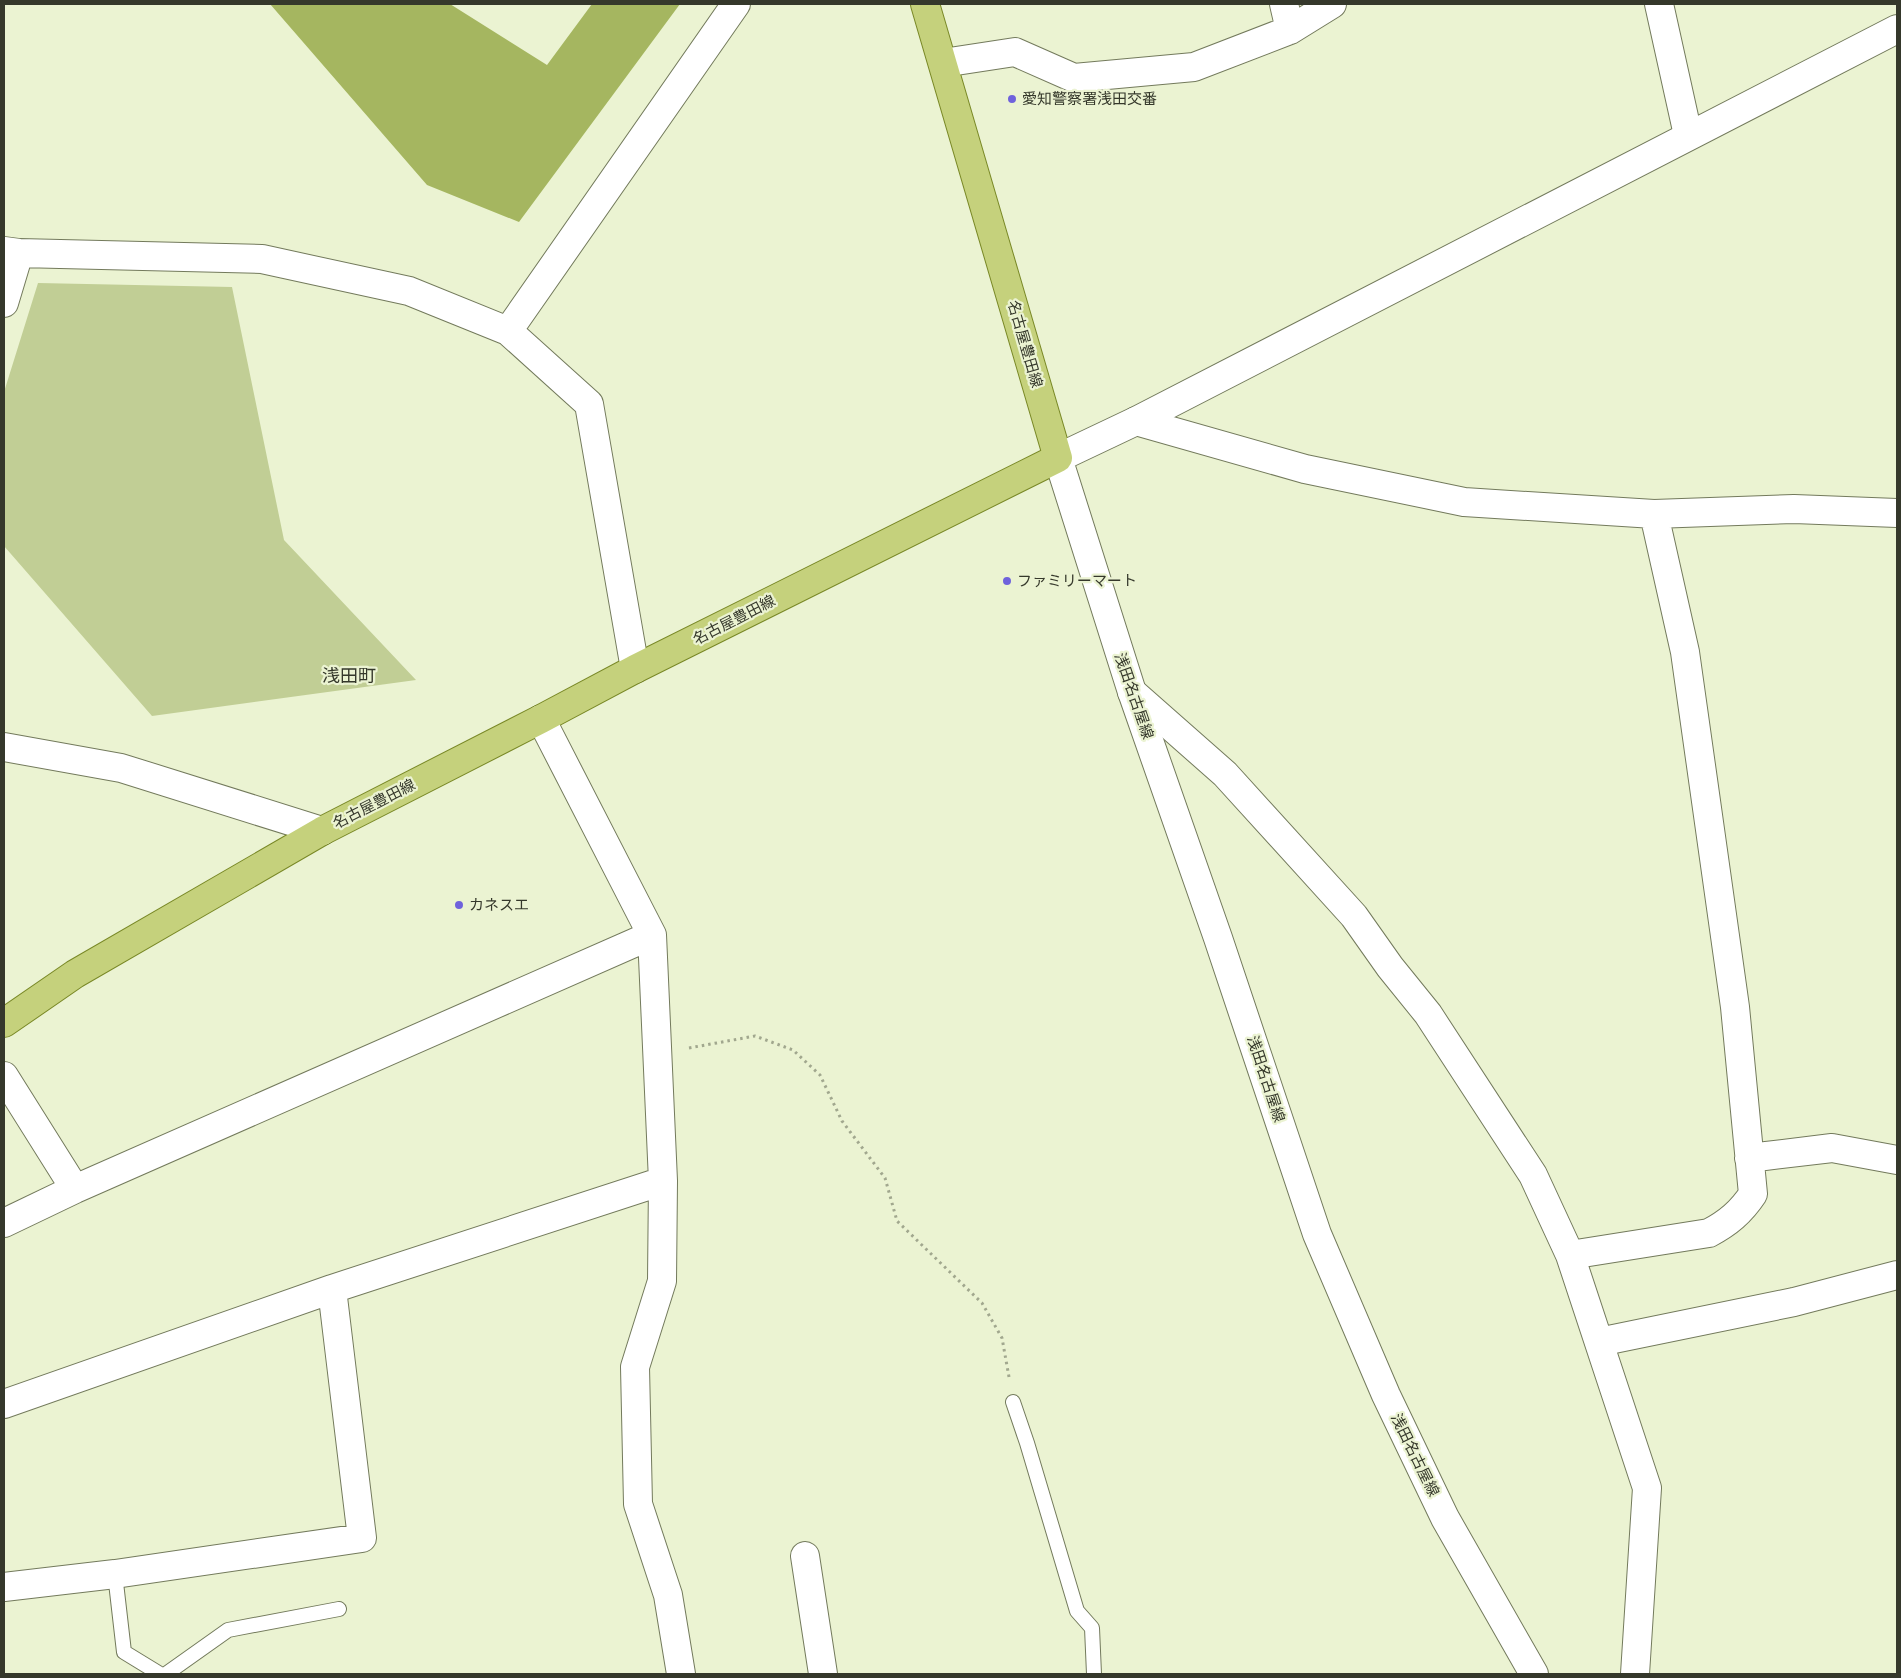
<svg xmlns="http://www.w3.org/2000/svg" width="1901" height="1678" viewBox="0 0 1901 1678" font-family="'Fira Sans Condensed','Noto Sans JP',sans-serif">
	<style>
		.green { fill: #c1ce95 }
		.water { fill: #a5b660 }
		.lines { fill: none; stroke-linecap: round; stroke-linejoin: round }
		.lane-casing { stroke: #737a5c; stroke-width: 16 }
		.street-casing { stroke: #737a5c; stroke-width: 30 }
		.secondary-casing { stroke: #737a5c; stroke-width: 30 }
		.primary-casing { stroke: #798826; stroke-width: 30 }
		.path { stroke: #a1a78e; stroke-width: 3; stroke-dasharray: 2.5 4; stroke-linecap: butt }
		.lane { stroke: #fff; stroke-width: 14 }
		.street { stroke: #fff; stroke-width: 28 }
		.secondary { stroke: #fff; stroke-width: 28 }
		.primary { stroke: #c5d17c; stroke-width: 28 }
		.poi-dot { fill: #6f62dc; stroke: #ebf3d2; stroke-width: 2 }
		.labels { text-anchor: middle; stroke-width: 4.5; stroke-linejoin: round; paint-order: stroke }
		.poi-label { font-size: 15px; fill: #35382b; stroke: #ebf3d2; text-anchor: start }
		.street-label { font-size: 15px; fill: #35382b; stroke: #ebf3d2 }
		.quarter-label { font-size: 18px; fill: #35382b; stroke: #ebf3d2 }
	</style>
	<rect width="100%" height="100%" fill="#ebf3d2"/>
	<path class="green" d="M38,283L232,287L284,540L416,680L152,716L4,546V392Z"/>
	<path class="water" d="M270,4H450L547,65L592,4H680L519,222L427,185Z"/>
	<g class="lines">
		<defs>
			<path id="lane" d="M1013,1402L1027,1443L1077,1611L1092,1628L1094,1674
				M115,1574L124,1652L160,1674
				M166,1674L228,1630L339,1609"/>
			<path id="street" d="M1284,4L1290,30
				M1659,4L1688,135
				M943,63L1015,52L1074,78L1194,67L1290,30L1332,4
				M4,251L19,253L262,259L409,291L508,331L589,404L635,669
				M4,303L19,253
				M508,331L736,4
				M1136,421L1305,469L1464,502L1654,514L1794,509L1897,513
				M1132,692L1225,774L1354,916L1390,967L1428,1014L1533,1175L1570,1255L1647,1488L1635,1674
				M541,719L652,935L663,1181L662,1281L635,1367L638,1504L668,1595L681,1674
				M4,747L121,768L322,831
				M4,1076L75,1189
				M1749,1158L1832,1148L1897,1160
				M4,1223L75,1189L652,935
				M1570,1255L1709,1233C1728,1223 1741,1212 1753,1194L1735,1007L1685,652L1654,514
				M1599,1342L1794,1302L1897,1275
				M4,1404L332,1289
				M805,1556L823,1674
				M4,1587L115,1574L362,1538L332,1289L663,1181"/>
			<path id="secondary" d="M1534,1674L1445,1518L1386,1395L1317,1234L1218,938L1132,692L1058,458L1136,421L1897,29"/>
			<path id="primary" d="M4,1023L75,974L322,831L541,719L635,669L1058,458L925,4"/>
		</defs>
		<use href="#lane" class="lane-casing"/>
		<use href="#street" class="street-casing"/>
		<use href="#secondary" class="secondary-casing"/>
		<use href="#primary" class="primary-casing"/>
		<path class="path" d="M689,1048L755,1036L793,1050L820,1075L842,1121L885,1178L897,1221L982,1303L1002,1338L1009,1377"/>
		<use href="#lane" class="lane"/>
		<use href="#street" class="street"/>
		<use href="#secondary" class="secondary"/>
		<use href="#primary" class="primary"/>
	</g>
	<g class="poi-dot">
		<circle cx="1012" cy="99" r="5"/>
		<circle cx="1007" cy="581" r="5"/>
		<circle cx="459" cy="905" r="5"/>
	</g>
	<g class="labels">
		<g class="poi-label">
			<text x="1022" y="104">愛知警察署浅田交番</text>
			<text x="1017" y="586">ファミリーマート</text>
			<text x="469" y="910">カネスエ</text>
		</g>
		<g class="street-label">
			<text transform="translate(1025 344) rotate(74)" y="5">名古屋豊田線</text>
			<text transform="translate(734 620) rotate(-27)" y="5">名古屋豊田線</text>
			<text transform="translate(1134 696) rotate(71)" y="5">浅田名古屋線</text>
			<text transform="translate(374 804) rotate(-27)" y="5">名古屋豊田線</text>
			<text transform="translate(1266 1079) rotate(72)" y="5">浅田名古屋線</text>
			<text transform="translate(1415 1455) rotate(64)" y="5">浅田名古屋線</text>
		</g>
		<g class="quarter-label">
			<text x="349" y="682">浅田町</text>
		</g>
	</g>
	<rect width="1901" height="1678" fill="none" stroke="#35382b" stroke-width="10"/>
</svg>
